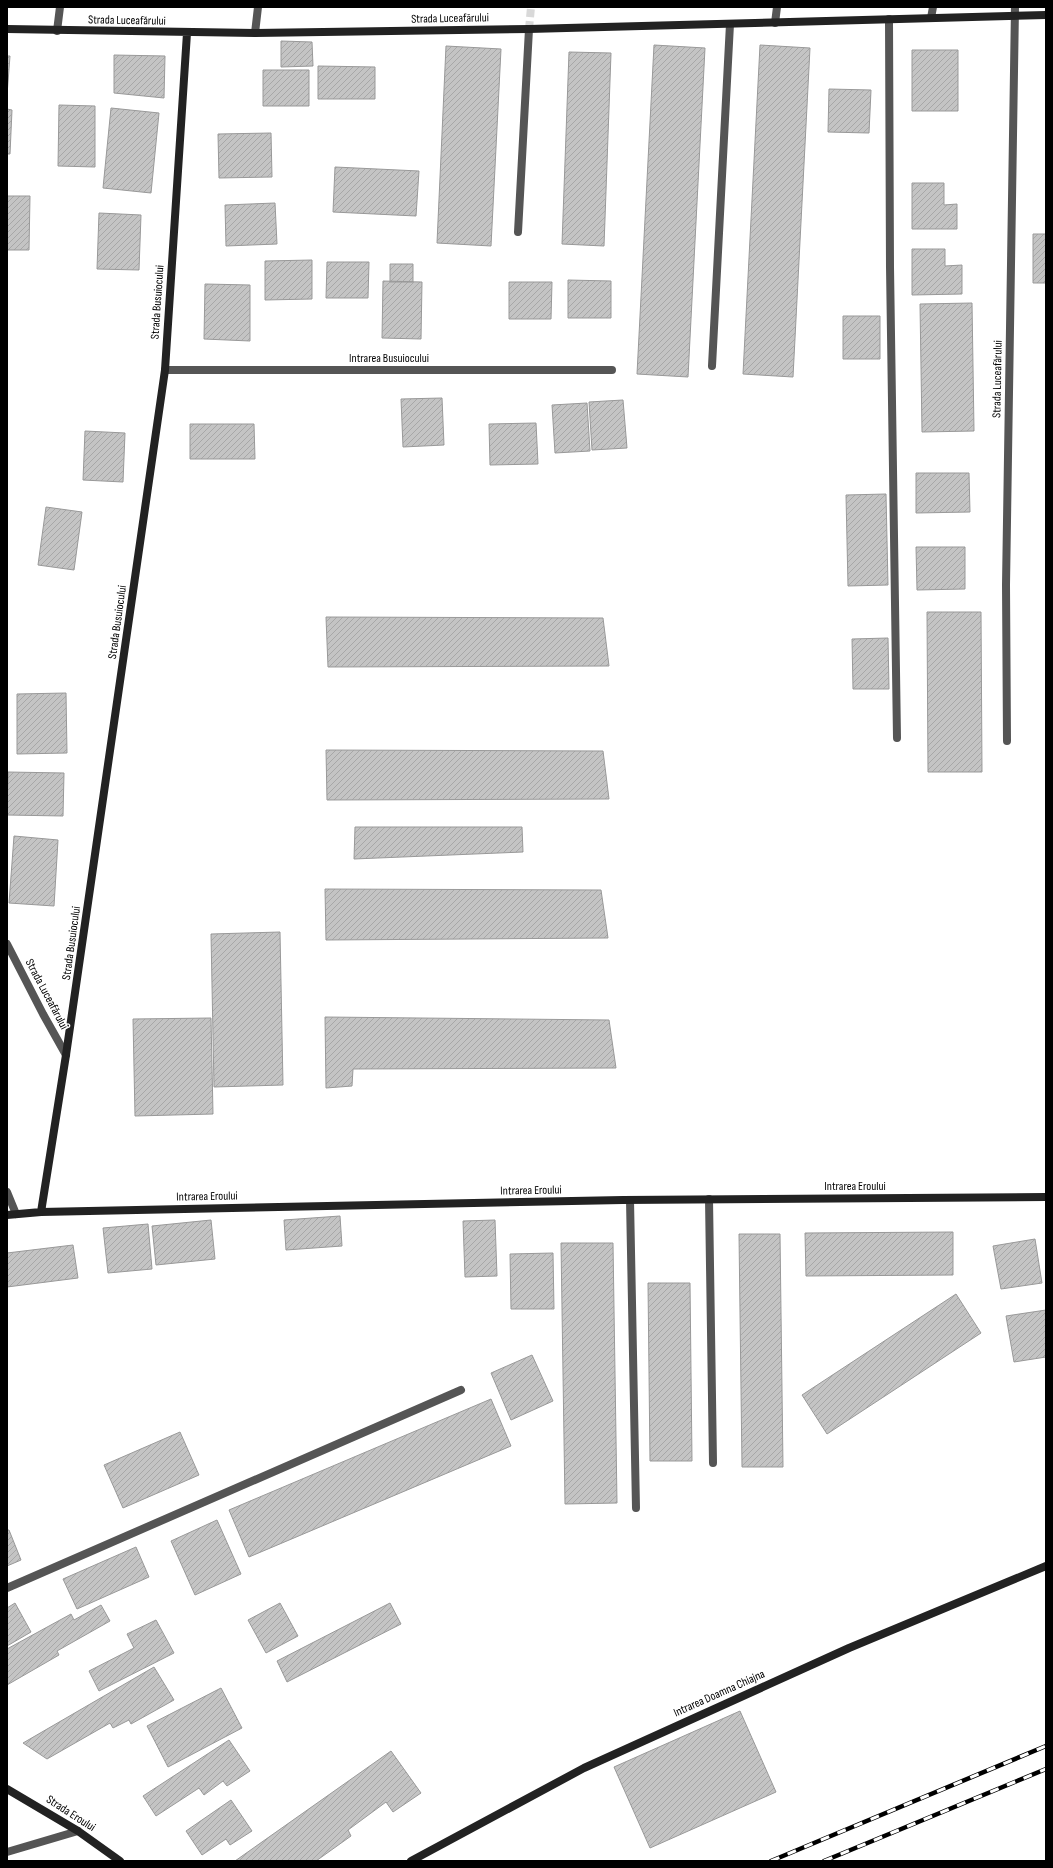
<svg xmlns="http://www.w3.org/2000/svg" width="1053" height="1868" viewBox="0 0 1053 1868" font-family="'Sofia Sans Condensed',sans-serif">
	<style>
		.building { fill: url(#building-hatch); stroke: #999 }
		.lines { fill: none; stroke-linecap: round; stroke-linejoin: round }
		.street-tunnel { stroke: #d9d9d9; stroke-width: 8; stroke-dasharray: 8 4; stroke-linecap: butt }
		.street { stroke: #555; stroke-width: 8 }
		.secondary { stroke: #222; stroke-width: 8 }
		.rail-casing { stroke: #000; stroke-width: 4.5 }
		.rail { stroke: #fff; stroke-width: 3; stroke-dasharray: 9; stroke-linecap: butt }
		.labels { text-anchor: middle; stroke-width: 3.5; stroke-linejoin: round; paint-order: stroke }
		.street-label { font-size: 12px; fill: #000; stroke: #fff }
	</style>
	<defs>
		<pattern id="building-hatch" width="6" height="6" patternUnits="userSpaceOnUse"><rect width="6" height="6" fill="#c4c4c4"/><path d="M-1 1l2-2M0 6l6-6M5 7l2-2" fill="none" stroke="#a7a7a7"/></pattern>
	</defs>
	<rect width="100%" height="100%" fill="#fff"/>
	<path class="building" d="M281,41L312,42L313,66L281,67Z
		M654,45L705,48L688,377L637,374Z
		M760,45L810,48L793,377L743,374Z
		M446,46L501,49L491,246L437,243Z
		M912,50H958V111H912Z
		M569,52L611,53L604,246L562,244Z
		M114,55L165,56L164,98L114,93Z
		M7,56H10L7,95Z
		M318,66L375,67V99H318Z
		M263,70H309V106H263Z
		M829,89L871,90L869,133L828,132Z
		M59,105L95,106V167L58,166Z
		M111,108L159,113L151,193L103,188Z
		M7,109L12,110L10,154H7Z
		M271,133L272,177L219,178L218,134Z
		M335,167L419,171L416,216L333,212Z
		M912,183H944V205L957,204V229H912Z
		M7,196H30L29,250H7Z
		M275,203L277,244L226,246L225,205Z
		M99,213L141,215L139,270L97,269Z
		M1033,234H1046V283H1033Z
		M912,249H945V266L962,265V294L912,295Z
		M312,260V299L265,300V261Z
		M327,262H369L368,298H326Z
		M390,264H413V282H390Z
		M568,280L611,281V318H568Z
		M383,281L422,282L421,339L382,338Z
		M509,282H552L551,319H509Z
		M205,284L250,285V341L204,339Z
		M972,303L974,431L922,432L920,304Z
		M843,316H880V359H843Z
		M442,398L444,445L403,447L401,399Z
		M623,400L627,448L592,450L589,402Z
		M587,403L590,451L555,453L552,405Z
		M536,423L538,464L490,465L489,424Z
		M190,424H254L255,459H190Z
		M85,431L125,433L123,482L83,480Z
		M916,473H969L970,512L916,513Z
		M886,494L888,585L848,586L846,495Z
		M46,507L82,512L74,570L38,565Z
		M916,547H965V589L917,590Z
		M927,612H981L982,772H928Z
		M326,617L603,618L609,666L328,667Z
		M888,638L889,689H853L852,639Z
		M66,693L67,753L17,754V694Z
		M326,750L603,751L609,799L327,800Z
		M8,772L64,773L63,816L7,815Z
		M355,827H522L523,852L354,859Z
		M14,836L58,840L54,906L9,903Z
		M325,889L601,890L608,938L326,940Z
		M280,932L283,1085L214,1087L211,934Z
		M325,1017L609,1020L616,1068L353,1069L352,1086L326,1088Z
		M211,1018L213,1114L135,1116L133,1019Z
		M340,1216L342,1246L286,1250L284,1220Z
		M211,1220L215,1259L156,1265L152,1226Z
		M495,1220L497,1276L465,1277L463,1221Z
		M148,1224L152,1269L108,1273L103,1228Z
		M953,1232V1275L806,1276L805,1233Z
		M739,1234H780L783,1467H742Z
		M1035,1239L1042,1283L1001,1289L993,1246Z
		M561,1243H613L617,1503L565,1504Z
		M73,1245L78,1278L7,1287V1253Z
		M553,1253L554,1309H511L510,1254Z
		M648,1283H690L692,1461H650Z
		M956,1294L981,1333L827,1434L802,1395Z
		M1046,1310V1357L1014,1362L1006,1316Z
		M532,1355L553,1401L511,1420L491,1373Z
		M491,1399L511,1446L249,1557L229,1510Z
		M180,1432L199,1475L123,1508L104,1465Z
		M217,1520L241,1574L195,1595L171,1541Z
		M7,1530H9L21,1560L7,1566Z
		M136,1547L149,1577L77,1609L63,1579Z
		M15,1603L31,1632L7,1646V1608Z
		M280,1603L298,1636L266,1653L248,1620Z
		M390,1603L401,1624L287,1682L277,1661Z
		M101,1605L110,1621L57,1651L59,1655L7,1685V1649L71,1614L74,1620Z
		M156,1620L174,1653L99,1691L89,1671L134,1648L127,1634Z
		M154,1667L174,1700L131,1724L129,1720L113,1728L110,1723L47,1759L23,1743Z
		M221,1688L242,1728L168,1767L147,1726Z
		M740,1711L776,1792L650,1848L614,1767Z
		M229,1740L250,1771L227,1786L223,1781L204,1795L199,1788L156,1816L143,1796Z
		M391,1751L421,1793L393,1812L386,1802L348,1830L351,1836L316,1861H235Z
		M231,1800L252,1831L230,1845L226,1839L202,1855L186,1831Z"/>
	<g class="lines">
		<path class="street-tunnel" d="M529,29L531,7"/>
		<path class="street" d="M931,18L933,7
			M889,19L890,267L897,738
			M775,23L777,7
			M57,31L60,7
			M255,33L258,7
			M518,232L529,29
			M712,366L730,24
			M165,370H612
			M1007,741L1006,585L1015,7
			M7,944L43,1014L66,1055
			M7,1192L16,1214
			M709,1199L713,1463
			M630,1200L636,1508
			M7,1588L461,1390
			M7,1852L78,1831"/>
		<path class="secondary" d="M7,29L255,33L529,29L1046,15
			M41,1212L66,1055L165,370L187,33
			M7,1215L41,1212L623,1200L1046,1197
			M7,1789L78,1831L120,1861
			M411,1861L584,1768L849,1648L1046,1566"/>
		<defs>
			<path id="rail" d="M771,1861L1046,1746
				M824,1861L1046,1769"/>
		</defs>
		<use href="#rail" class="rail-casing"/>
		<use href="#rail" class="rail"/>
	</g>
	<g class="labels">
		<g class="street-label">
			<text transform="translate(450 18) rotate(-1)" y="4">Strada Luceafărului</text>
			<text transform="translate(127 20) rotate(1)" y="4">Strada Luceafărului</text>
			<text transform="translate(157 302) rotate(-86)" y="4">Strada Busuiocului</text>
			<text x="389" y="362">Intrarea Busuiocului</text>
			<text transform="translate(997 379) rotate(-89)" y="4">Strada Luceafărului</text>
			<text transform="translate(117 622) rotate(-82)" y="4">Strada Busuiocului</text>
			<text transform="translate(71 943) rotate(-82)" y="4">Strada Busuiocului</text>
			<text transform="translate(47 994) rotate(62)" y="4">Strada Luceafărului</text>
			<text x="855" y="1190">Intrarea Eroului</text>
			<text transform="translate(531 1190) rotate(-1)" y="4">Intrarea Eroului</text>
			<text transform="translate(207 1196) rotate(-1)" y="4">Intrarea Eroului</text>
			<text transform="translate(719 1693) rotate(-24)" y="4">Intrarea Doamna Chiajna</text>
			<text transform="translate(71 1813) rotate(33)" y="4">Strada Eroului</text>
		</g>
	</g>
	<rect width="1053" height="1868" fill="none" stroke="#000000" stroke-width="16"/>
</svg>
